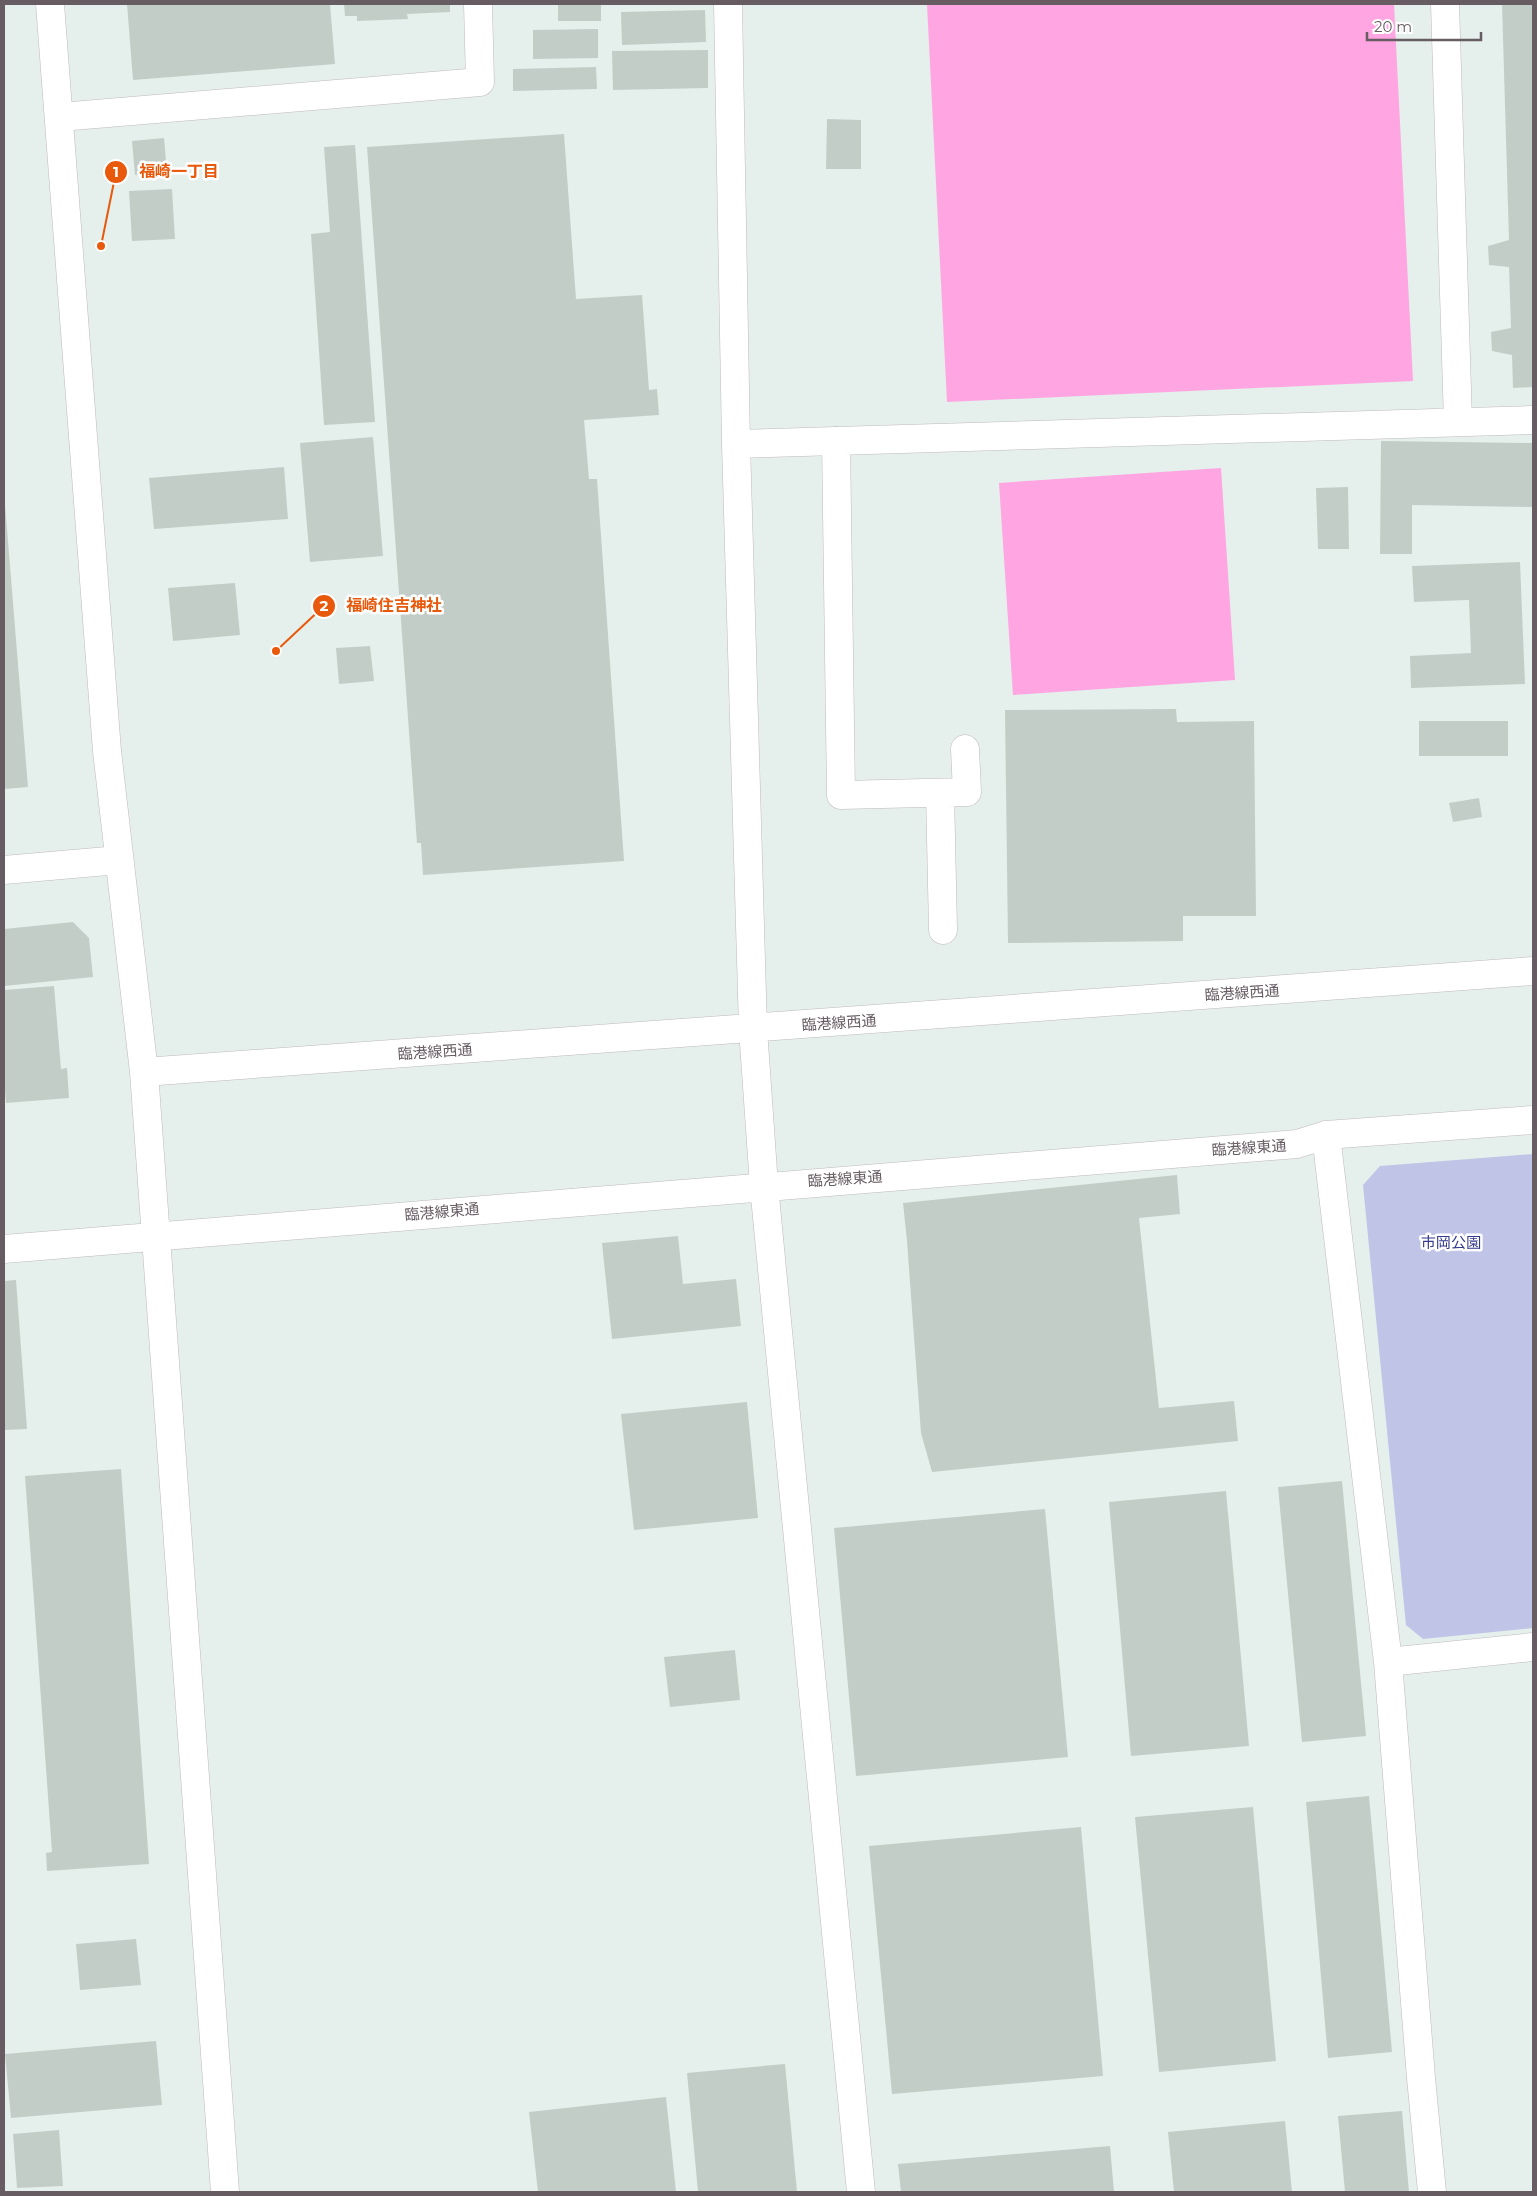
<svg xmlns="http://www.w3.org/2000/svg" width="1537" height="2196" viewBox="0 0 1537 2196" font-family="Montserrat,'Noto Sans JP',sans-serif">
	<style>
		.green { fill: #c0c5e8 }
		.water { fill: #ffa5e2 }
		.building { fill: #c3cdc8 }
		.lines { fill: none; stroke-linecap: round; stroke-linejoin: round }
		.minor-casing { stroke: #c1b9bd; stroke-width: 29 }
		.minor { stroke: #fff; stroke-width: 28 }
		.labels { text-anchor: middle; stroke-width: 5; stroke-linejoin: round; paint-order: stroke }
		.street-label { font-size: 15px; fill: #665c62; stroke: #fff }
		.park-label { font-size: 15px; fill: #343a8d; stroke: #fff }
		.leader { fill: none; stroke: #e8590c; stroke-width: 2 }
		.callout-dot { fill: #e8590c; stroke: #fff; stroke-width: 2 }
		.mark-label { font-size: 15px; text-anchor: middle; font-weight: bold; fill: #fff }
		.callout-label { font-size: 16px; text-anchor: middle; font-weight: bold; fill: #e8590c; stroke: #fff; stroke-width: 5; stroke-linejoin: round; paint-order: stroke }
	</style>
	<rect width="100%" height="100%" fill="#e5efec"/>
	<path class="green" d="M1533,1154V1628L1423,1639L1406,1625L1363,1185L1380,1166Z"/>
	<path class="water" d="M927,4H1394L1413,381L947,402Z
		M1221,468L1235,680L1013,695L999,483Z"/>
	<path class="building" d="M127,4H330L335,64L133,80Z
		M344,4H450V12L407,14L408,19L357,21V16H345Z
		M558,4H601V21H558Z
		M1502,4H1533V387L1513,388L1512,355L1492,351L1491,332L1511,328L1509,267L1489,265L1488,246L1509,240Z
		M705,10L706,42L622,45L621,12Z
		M598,29V58L533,59V30Z
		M708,50V88L613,90L612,51Z
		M596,67L597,89L513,91V69Z
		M827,119L861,120V169H826Z
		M564,134L576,299L642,295L649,390L657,389L659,415L584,420L589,479H597L624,861L423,875L421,843H417L367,147Z
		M164,138L167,173L135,175L132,141Z
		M355,145L375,422L324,425L311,234L330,232L324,147Z
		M172,189L175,239L132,241L129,191Z
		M373,437L383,556L310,562L300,443Z
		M1381,441L1533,443V507L1412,505V554H1380Z
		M284,467L288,519L154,529L149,478Z
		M1348,487L1349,549H1318L1316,488Z
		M4,492L28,787L4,789Z
		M1520,562L1525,684L1411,688L1410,656L1471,653L1469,600L1414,602L1412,566Z
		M235,583L240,635L173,641L168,588Z
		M370,646L374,681L339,684L336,648Z
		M1176,709L1177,722L1254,721L1256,916H1183V941L1008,943L1005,710Z
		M1419,721H1508V756H1419Z
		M1479,798L1482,817L1453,822L1449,803Z
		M73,922L89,938L93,977L4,986V929Z
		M54,986L61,1069L67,1068L69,1098L6,1103L4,1075V990Z
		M1177,1175L1180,1214L1139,1218L1159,1408L1234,1401L1238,1441L932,1472L921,1433L907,1241L903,1203Z
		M678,1236L683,1284L736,1279L741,1326L612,1339L602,1243Z
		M16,1280L27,1429L4,1430V1281Z
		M747,1402L758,1518L634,1530L621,1414Z
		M121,1469L149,1864L47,1871L46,1853L52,1852L25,1476Z
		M1342,1481L1366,1736L1302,1742L1278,1487Z
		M1226,1491L1249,1746L1131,1756L1109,1502Z
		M1045,1509L1068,1757L856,1776L834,1528Z
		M735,1650L740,1700L670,1707L664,1657Z
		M1369,1796L1392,2052L1328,2058L1306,1802Z
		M1253,1807L1276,2061L1159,2072L1135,1817Z
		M1081,1827L1103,2076L892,2094L869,1846Z
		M136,1939L141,1985L80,1990L76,1944Z
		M156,2041L162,2105L11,2118L5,2054Z
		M785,2064L797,2192H698L687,2073Z
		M666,2097L676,2192H538L529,2112Z
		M1402,2111L1409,2192H1345L1338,2116Z
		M1285,2121L1292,2192H1174L1168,2132Z
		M59,2130L63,2186L17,2188L13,2134Z
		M1110,2146L1114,2192H901L898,2164Z"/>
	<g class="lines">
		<defs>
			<path id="minor" d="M50,4L107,751L144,1072L225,2192
				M728,4L736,444L753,1029L764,1186L861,2192
				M1445,4L1458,422
				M60,117L480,82L478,4
				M836,441L841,795L967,792L965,749
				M736,444L1533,420
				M940,793L943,930
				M4,870L119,860
				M144,1072L1533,971
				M1326,1135L1388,1662L1421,2078L1432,2192
				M4,1249L1297,1144L1326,1135L1533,1120
				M1388,1662L1533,1647"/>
		</defs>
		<use href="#minor" class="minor-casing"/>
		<use href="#minor" class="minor"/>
	</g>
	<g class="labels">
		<g class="street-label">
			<text transform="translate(1242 993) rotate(-4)" y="5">臨港線西通</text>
			<text transform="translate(839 1023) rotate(-4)" y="5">臨港線西通</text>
			<text transform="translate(435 1052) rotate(-4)" y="5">臨港線西通</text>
			<text transform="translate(1249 1148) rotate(-4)" y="5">臨港線東通</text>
			<text transform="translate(845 1179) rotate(-4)" y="5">臨港線東通</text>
			<text transform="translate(442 1212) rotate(-5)" y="5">臨港線東通</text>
		</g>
		<g class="park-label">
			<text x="1451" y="1248">市岡公園</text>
		</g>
	</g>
	<path class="leader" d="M101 246L116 172M276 651L324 606"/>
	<g class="callout-dot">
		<circle cx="101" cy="246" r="5"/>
		<circle cx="276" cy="651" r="5"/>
		<circle cx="116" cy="172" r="12"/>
		<circle cx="324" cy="606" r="12"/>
	</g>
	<g class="mark-label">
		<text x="116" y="177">1</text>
		<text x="324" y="611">2</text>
	</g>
	<g class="callout-label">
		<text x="179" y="177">福崎一丁目</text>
		<text x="394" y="611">福崎住吉神社</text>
	</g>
	<rect width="1537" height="2196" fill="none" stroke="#665c62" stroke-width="10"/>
	<path d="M1367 32v8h114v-8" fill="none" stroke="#665c62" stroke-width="2.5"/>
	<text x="1374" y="32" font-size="15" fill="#665c62" stroke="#ffffff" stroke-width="4" paint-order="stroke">20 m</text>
</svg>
